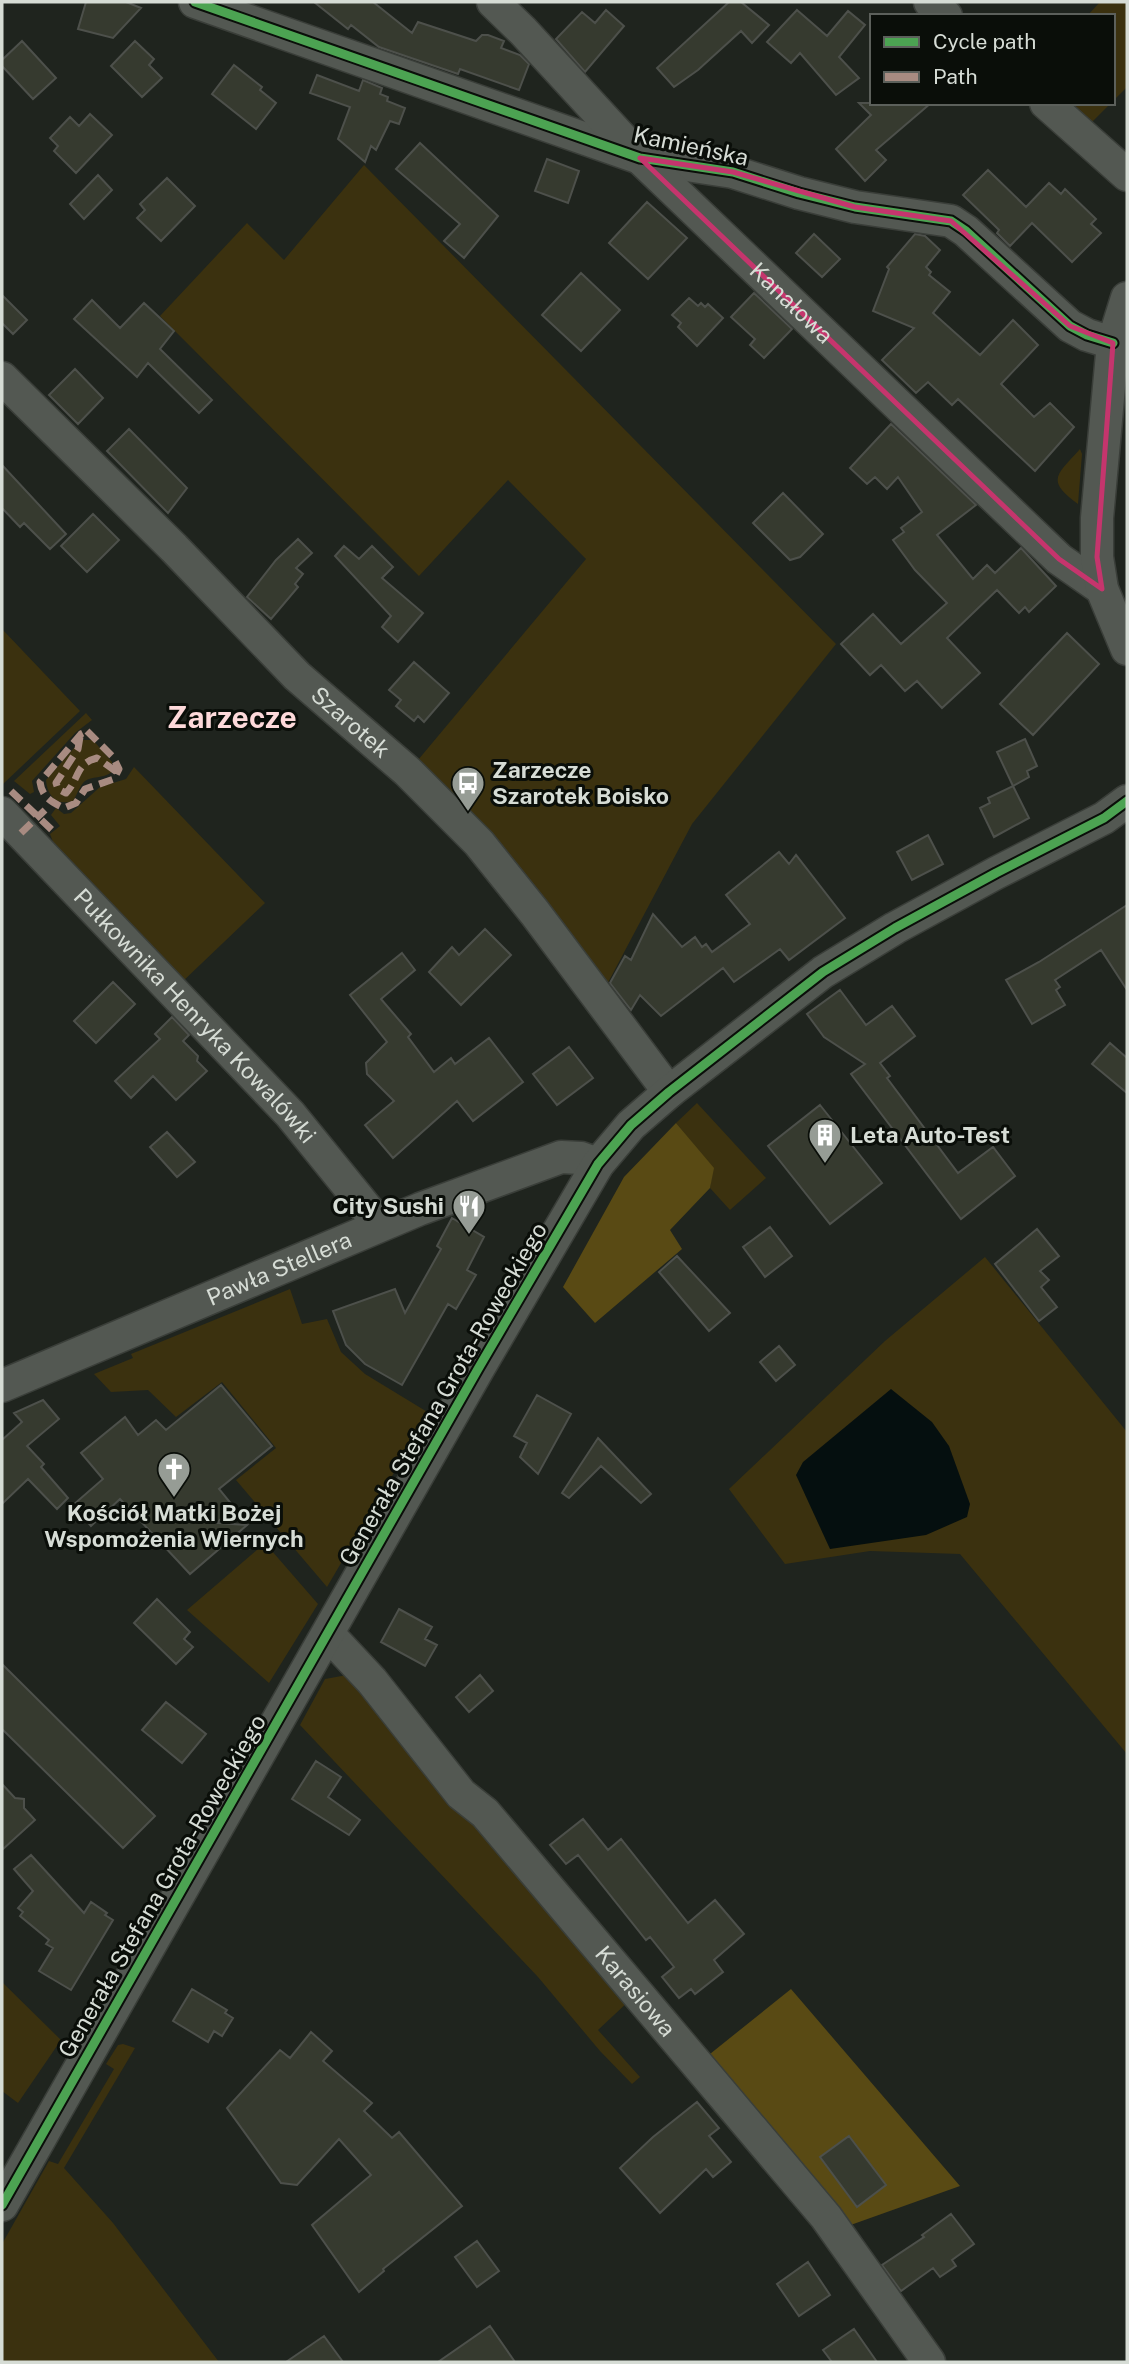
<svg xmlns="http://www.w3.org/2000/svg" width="1129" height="2364" viewBox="0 0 1129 2364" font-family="'Public Sans',sans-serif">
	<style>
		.green { fill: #3b310f }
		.forest { fill: #594a14 }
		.water { fill: #050f0f }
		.building { fill: #363a2f; stroke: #4d504b; stroke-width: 2 }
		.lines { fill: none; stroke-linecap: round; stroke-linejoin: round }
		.minor-casing { stroke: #3a3e39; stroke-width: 35 }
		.minor { stroke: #535852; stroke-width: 32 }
		.quiet { stroke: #a88b81; stroke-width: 7; stroke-dasharray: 14 7; stroke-linecap: butt }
		.cycleway-casing { stroke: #0a0e09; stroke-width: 13 }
		.cycleway { stroke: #4ca352; stroke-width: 9 }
		.marked { fill: none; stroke: #c5356d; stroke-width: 5; stroke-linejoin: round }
		.labels { text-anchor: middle; stroke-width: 6; stroke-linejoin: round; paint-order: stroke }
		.street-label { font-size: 23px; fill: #d6dcd5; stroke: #0a0e09 }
		.poi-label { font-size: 23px; font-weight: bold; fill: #d6dcd5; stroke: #0a0e09; text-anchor: start }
		.district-label { font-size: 30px; font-weight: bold; fill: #fdd9da; stroke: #0a0e09 }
	</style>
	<rect width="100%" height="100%" fill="#1f241e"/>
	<path class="green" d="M1100,2H1127V87L1113,101V16H1087Z
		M1060,103H1111L1088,126Z
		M364,165L836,644L692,824L603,992L531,891L462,803L418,760L586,559L508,480L419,576L160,316L247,223L284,260Z
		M1080,449L1082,454L1078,504C1045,480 1057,475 1080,449Z
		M2,629L80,711L2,785Z
		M86,713L92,720L75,733L32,781L34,792L30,794L14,781Z
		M81,740H93L112,762V772C102,779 92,776 85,781C80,785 77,795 73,801C57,806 47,796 46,780Z
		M134,767L265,903L180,984L58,855L50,834L60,826L51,815L56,808L64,814L71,813L100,787L126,779Z
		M697,1103L766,1178L730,1210L710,1188L713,1168L676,1123Z
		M985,1257L1127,1432V1754L960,1554L870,1551L785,1564L729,1489L885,1341Z
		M290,1289L302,1324L327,1319L341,1352L365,1374L429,1413L327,1587L236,1480L276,1448L222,1382L176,1417L148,1390L111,1392L94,1374L133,1358L131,1354Z
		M265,1543L318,1604L269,1683L187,1610Z
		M347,1675L477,1815L630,2000L598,2030L640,2077L632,2084L600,2051L538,1977L300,1725L325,1679Z
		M2,1982L61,2040L18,2103L2,2091Z
		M123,2044L135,2048L64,2168L113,2223L219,2362H2V2244L49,2161L58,2164L114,2069L106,2064L118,2045Z"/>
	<path class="forest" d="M676,1123L714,1168L710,1188L670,1230L682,1249L595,1323L563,1287L624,1177Z
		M791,1989L960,2186L845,2227L710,2054Z"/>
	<path class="water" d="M891,1389L932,1422L949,1446L970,1504L967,1517L926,1535L830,1549L796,1475L803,1462Z"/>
	<path class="building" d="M86,2H126L141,8L113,38L78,29Z
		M314,2H373L412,33L418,22L476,41L482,35H488L504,41L501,48L520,55L529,64L519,90L460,69L458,74L379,47L351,25L348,29Z
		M729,2H741L769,25L752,43L741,31L698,70L674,87L657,68Z
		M606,10L624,26L585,72L556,39L582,12L595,23Z
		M797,10L827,36L848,11L865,25L839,57L859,78L836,95L800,53L791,63L767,42Z
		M22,41L56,78L33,99L2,66V60Z
		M135,41L154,59L149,65L162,78L142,97L111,66Z
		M234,65L262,87L260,90L276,103L256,129L212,94Z
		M317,75L359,91L363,80L382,88L380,94L388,97L387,101L405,108L399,124L390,121L376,150L371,146L365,162L338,139L350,107L310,93Z
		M859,103H931L876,150L886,160L865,181L836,149L871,115Z
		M90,114L112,135L76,173L54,151L58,146L50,138L70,117L79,126Z
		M420,143L498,216L464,258L444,241L460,224L396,169Z
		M547,159L579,171L568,203L535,191Z
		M988,170L1026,207L1049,183L1061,194L1065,189L1096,219L1091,224L1101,233L1072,262L1032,223L1010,246L997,233L999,230L963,195Z
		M98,175L112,190L84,219L70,204Z
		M167,178L195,206L161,241L137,218L145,210L140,204Z
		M647,202L687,238L648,279L609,243Z
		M814,234L840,259L822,277L796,253Z
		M915,234L925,236L940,250L926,267L931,272L929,275L950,292L933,313L980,355L1013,320L1038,345L1001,384L1034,417L1050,403L1074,427L1035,471L958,399L952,405L928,382L916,393L882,360L914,328L873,311L889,269L887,267Z
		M581,273L620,310L581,351L542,315Z
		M754,293L792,329L764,358L750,345L755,339L731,317Z
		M2,295L27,320L13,334L2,323Z
		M689,298L698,306L701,303L705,307L708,304L723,318L697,346L678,327L681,323L672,315Z
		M92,300L120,328L144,303L174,331L160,349L212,400L199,413L148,363L137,377L74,319Z
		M75,369L103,398L78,424L49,395Z
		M891,424L976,505L937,535L973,579L987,565L995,573L1021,548L1056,586L1029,612L1025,607L1019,613L997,590L947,638L980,673L942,708L917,681L905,691L881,665L870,675L841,644L873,614L901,644L947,603L915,570L893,540L904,532L901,528L922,512L898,477L887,489L875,477L867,484L850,468Z
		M129,429L187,488L168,513L107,451Z
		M2,465L66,534L50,549L24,523L20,527L2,508Z
		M783,493L823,534L800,557L790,560L753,523Z
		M93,514L119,540L87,572L61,546Z
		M298,539L312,553L296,568L303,574L295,584L298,587L271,619L247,597L276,560Z
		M344,546L359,559L372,546L393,567L382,578L423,613L398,642L382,627L391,616L335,556Z
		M1067,633L1099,664L1033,735L1000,704Z
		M414,662L449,693L424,722L418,716L414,721L396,706L401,700L389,690Z
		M1025,739L1037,766L1027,771L1029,777L1013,786L997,752Z
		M1013,786L1029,818L994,837L980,808L990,803L988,798Z
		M928,835L943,864L912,880L897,852Z
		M779,852L789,864L796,855L845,918L789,960L780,949L734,982L723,968L661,1016L640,995L631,1010L610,983L625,956L631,960L653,914L682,947L695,937L702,947L706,944L712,952L750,924L726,895Z
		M1127,905V990L1101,950L1055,980L1060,987L1056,990L1065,1005L1032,1024L1006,980L1039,962Z
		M485,929L511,955L461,1005L429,972L452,947L459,955Z
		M402,953L415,970L381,999L411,1034L408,1037L434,1072L451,1058L455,1064L489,1038L523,1082L473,1121L457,1101L393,1158L365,1125L394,1101L367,1074L366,1063L387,1042L350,995Z
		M113,982L135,1004L96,1043L74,1021Z
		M840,990L866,1025L892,1006L915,1036L880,1063L890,1076L887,1078L958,1173L993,1147L1015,1176L961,1219L851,1074L865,1064L824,1037L807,1014Z
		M172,1017L189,1035L183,1041L198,1056L197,1061L207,1071L176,1100L153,1076L131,1098L115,1081L160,1039L155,1034Z
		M1110,1043L1127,1058V1093L1092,1064Z
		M569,1047L593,1078L557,1105L533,1074Z
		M820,1105L882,1183L830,1224L768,1146Z
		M167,1132L195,1162L177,1177L150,1147Z
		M452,1218L484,1237L467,1270L476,1275L456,1309L448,1304L402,1385L365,1364L346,1345L333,1311L395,1289L405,1313L441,1249L437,1246Z
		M770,1227L792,1256L765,1277L743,1247Z
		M1037,1229L1059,1256L1040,1271L1049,1280L1041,1287L1057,1307L1039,1321L995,1264Z
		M677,1256L730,1313L709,1331L659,1272Z
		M779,1346L795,1365L776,1381L760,1362Z
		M221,1385L272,1446L219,1489L233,1506L217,1523L247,1525L190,1574L120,1499L91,1526L73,1505L103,1479L81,1453L125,1417L138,1435L156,1420L166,1430Z
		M537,1395L571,1414L538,1474L520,1457L527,1443L514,1436Z
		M43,1400L59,1419L27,1446L44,1464L41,1467L68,1498L57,1509L28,1479L2,1504V1440L22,1422L14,1413Z
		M598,1438L651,1494L641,1503L601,1466L569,1498L562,1493Z
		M157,1599L190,1632L184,1639L193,1647L176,1664L134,1623Z
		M399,1609L432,1627L425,1639L437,1645L425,1666L381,1642Z
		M2,1664L155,1816L123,1848L2,1729Z
		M480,1675L493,1691L469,1712L456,1697Z
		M166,1702L206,1734L182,1763L142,1730Z
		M316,1761L341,1777L328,1797L360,1820L349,1835L292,1799Z
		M2,1784L15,1798L24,1799V1808L35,1820L2,1850Z
		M583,1819L608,1850L621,1839L688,1923L715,1900L744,1934L714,1960L723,1972L695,1994L691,1989L679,1998L662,1977L674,1967L650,1937L646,1940L578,1855L566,1864L550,1845Z
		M31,1855L84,1913L91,1902L107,1913L105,1915L113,1920L71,1990L39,1971L53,1948L46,1944L49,1940L20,1916L23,1912L18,1908L33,1891L14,1869Z
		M192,1989L227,2010L225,2013L233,2018L222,2036L214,2031L208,2042L173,2021Z
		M311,2032L332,2051L323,2061L372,2103L364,2111L392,2138L399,2132L462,2206L383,2269L384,2271L359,2292L312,2225L371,2175L339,2139L297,2185L281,2183L227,2108L280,2050L290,2058Z
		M697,2102L719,2128L709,2136L731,2162L713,2177L706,2169L660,2213L620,2168L653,2137Z
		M849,2136L886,2185L857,2207L820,2157Z
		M951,2214L974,2244L952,2260L956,2266L940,2277L933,2268L901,2291L882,2265L924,2237L922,2235Z
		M477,2241L499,2271L477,2287L455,2257Z
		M808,2262L830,2295L799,2316L777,2284Z
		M490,2326L515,2362H438Z
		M854,2329L877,2362H832L823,2350Z
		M324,2336L343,2362H286Z"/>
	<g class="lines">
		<defs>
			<g id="minor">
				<path d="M195,2L640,158L733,172L799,193L855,207L951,221L966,231L1070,326L1087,335L1113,343"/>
				<path id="s1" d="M493,2L523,31L640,158L1059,559L1102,589"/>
				<path d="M930,2L946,16"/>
				<path d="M1046,103L1127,175"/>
				<path d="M1127,298L1113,343L1097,518V557L1102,589L1127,649"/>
				<path id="s2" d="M2,378L174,548L297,676L407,771L479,843L535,913L669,1092"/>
				<path id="s3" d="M2,813L290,1114L380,1225"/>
				<path id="s4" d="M2,1386L420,1209L561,1157L581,1158L598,1164"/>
				<path id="s5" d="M328,1634L372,1681L461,1794L485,1813L826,2217L929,2362"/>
				<path d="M2,2205L478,1369L598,1164L631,1125L669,1092L823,972L895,928L996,873L1104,818L1127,801"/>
			</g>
		</defs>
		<use href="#minor" class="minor-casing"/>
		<use href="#minor" class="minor"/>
		<path class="quiet" d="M87,731L113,757L119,769L114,779L85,789L76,803L64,808C51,802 42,797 40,782L81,734Z
			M80,737L78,749L56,783L58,789L66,793C80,778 75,764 97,758L117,772
			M11,791L52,830
			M21,833L45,810"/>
		<defs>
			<path id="cycleway" d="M195,2L640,158L733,172L799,193L855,207L951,221L966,231L1070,326L1087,335L1113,343
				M2,2205L478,1369L598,1164L631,1125L669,1092L823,972L895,928L996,873L1104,818L1127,801"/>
		</defs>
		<use href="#cycleway" class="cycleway-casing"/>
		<use href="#cycleway" class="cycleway"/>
	</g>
	<path class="marked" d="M640,158L733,172L855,207L951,221L1070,326L1113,343L1097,557L1102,589L1059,559Z"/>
	<defs>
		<symbol id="bus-pin" viewBox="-11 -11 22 30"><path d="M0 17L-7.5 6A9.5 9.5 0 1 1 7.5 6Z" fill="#969c95" stroke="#0a0e09"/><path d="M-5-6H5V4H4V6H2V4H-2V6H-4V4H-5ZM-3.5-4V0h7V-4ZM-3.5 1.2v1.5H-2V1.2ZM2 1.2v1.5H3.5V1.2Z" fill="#fff"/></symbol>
		<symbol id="building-pin" viewBox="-11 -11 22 30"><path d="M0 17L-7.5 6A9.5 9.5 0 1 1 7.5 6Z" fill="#969c95" stroke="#0a0e09"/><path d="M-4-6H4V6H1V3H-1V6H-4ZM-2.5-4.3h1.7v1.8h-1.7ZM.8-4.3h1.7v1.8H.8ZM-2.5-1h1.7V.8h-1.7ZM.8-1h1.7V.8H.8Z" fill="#fff"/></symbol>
		<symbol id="restaurant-pin" viewBox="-11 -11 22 30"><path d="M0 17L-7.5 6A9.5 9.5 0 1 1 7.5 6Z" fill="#969c95" stroke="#0a0e09"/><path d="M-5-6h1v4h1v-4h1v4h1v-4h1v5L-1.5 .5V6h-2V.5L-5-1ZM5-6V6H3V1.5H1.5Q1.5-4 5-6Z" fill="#fff"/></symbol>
		<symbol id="church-pin" viewBox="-11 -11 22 30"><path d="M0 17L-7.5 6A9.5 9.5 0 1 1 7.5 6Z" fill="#969c95" stroke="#0a0e09"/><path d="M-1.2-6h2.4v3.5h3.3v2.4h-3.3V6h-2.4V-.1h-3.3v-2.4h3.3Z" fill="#fff"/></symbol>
	</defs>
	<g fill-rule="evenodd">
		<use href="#bus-pin" x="449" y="764" width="38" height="52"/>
		<use href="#building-pin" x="806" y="1116" width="38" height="52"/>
		<use href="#restaurant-pin" x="450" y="1187" width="38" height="52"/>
		<use href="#church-pin" x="155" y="1450" width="38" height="52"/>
	</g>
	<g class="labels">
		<g class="street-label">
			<text transform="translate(691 146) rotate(12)" y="8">Kamieńska</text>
			<text dy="8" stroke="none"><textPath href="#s1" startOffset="424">Kanałowa</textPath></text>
			<text dy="8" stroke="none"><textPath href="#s2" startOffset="490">Szarotek</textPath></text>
			<text dy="8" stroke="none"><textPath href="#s3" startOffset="280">Pułkownika Henryka Kowalówki</textPath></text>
			<text dy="8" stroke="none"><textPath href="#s4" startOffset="301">Pawła Stellera</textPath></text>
			<text transform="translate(443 1394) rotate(-60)" y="8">Generała Stefana Grota-Roweckiego</text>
			<text transform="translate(162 1886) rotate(-60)" y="8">Generała Stefana Grota-Roweckiego</text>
			<text dy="8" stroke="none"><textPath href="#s5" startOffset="472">Karasiowa</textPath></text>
		</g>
		<g class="poi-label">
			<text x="492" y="778">Zarzecze<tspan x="492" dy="26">Szarotek Boisko</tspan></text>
			<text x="850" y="1143">Leta Auto-Test</text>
			<text x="444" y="1214" text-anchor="end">City Sushi</text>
			<text x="174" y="1521" text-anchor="middle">Kościół Matki Bożej<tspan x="174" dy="26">Wspomożenia Wiernych</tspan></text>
		</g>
		<g class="district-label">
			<text x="232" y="728">Zarzecze</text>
		</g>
	</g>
	<rect width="1129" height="2364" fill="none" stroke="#d6dcd5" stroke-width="7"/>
	<rect x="870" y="14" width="245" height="91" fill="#0a0e09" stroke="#5c605b" stroke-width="2"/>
	<rect x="884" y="37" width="35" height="10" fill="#4ca352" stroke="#5c605b" stroke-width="2"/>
	<text x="933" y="49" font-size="21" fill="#d6dcd5">Cycle path</text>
	<rect x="884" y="72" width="35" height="10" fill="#a88b81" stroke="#5c605b" stroke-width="2"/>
	<text x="933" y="84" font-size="21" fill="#d6dcd5">Path</text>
</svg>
